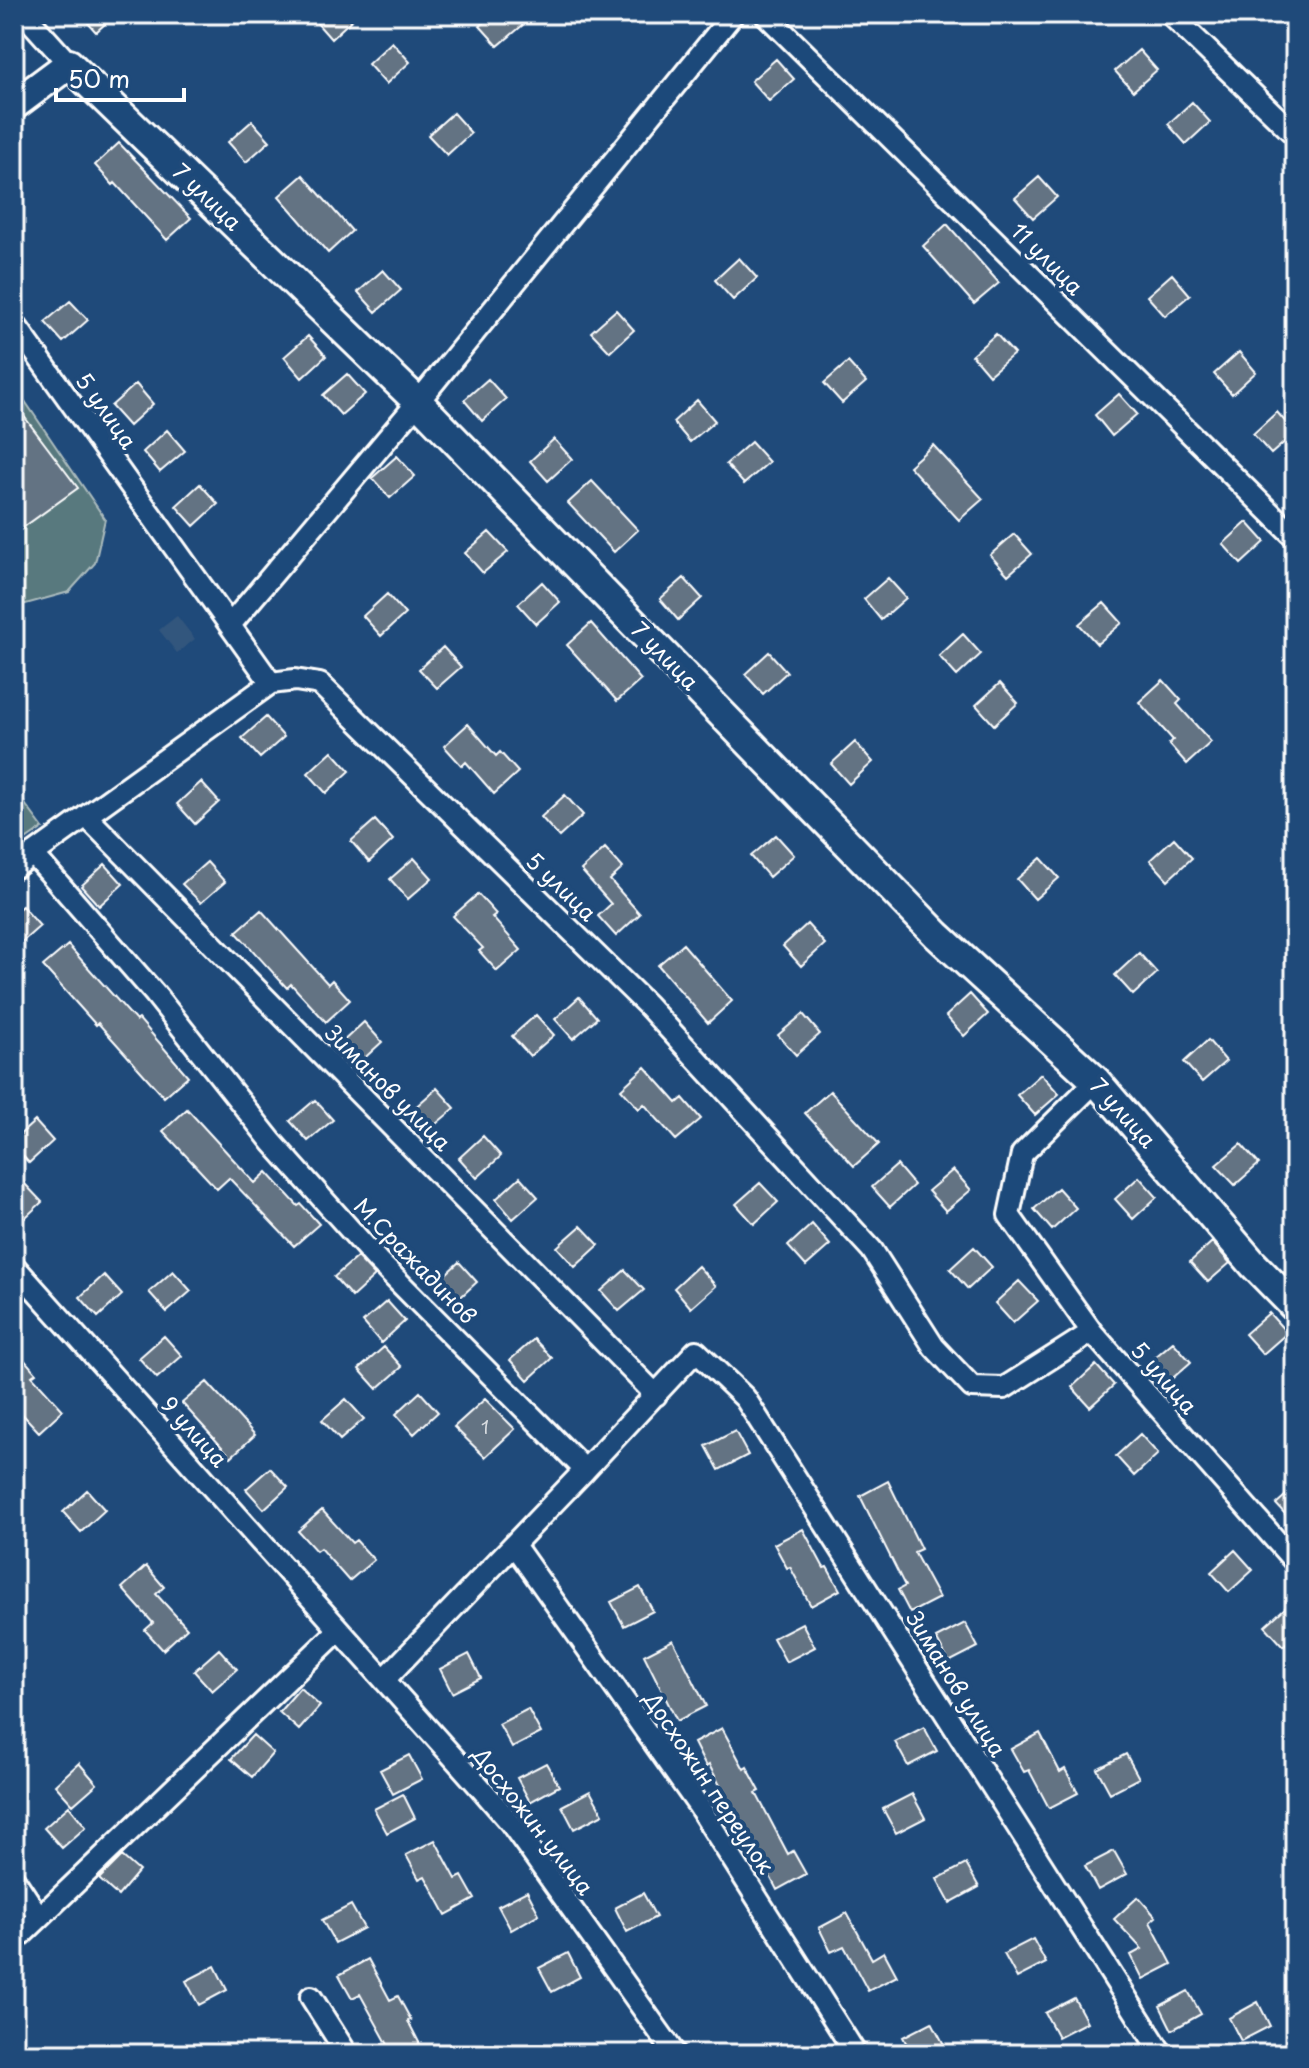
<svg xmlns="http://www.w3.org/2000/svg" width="1309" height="2068" viewBox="0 0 1309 2068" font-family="'Playpen Sans',sans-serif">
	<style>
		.built { fill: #33567d }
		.green { fill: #59797e; stroke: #acbcbe; stroke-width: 2 }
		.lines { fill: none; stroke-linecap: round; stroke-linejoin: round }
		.stream { stroke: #93b0cb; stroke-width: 5 }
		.building { fill: #637383; stroke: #fff; stroke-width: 2 }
		.street-casing { stroke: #fff; stroke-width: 26 }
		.secondary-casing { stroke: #fff; stroke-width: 34 }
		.street { stroke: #1f4a7a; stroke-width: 20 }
		.secondary { stroke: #1f4a7a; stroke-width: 28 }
		.labels { text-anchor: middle; stroke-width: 8; stroke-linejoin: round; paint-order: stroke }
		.number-label { font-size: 18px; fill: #d8dce0 }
		.street-label { font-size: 22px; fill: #fff; stroke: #1f4a7a }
	</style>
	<rect width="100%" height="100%" fill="#1f4a7a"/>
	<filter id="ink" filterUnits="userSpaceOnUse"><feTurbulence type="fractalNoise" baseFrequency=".0125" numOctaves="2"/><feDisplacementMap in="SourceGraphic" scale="16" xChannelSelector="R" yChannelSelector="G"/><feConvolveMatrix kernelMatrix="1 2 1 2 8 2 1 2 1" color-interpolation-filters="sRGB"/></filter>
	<g filter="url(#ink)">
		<path class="built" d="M177,616L195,639L177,653L159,630Z"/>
		<path class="green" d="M14,385L105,519L95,563L69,592L22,605L14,602Z
			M14,789L43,828L14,848Z"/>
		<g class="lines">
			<path class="stream" d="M14,763V765"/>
		</g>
		<path class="building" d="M80,14H116L96,32Z
			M309,14H358L331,39Z
			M494,14H513L523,25L498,46L480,26Z
			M392,42L410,62L386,84L368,64Z
			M1139,50L1157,70L1133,91L1115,71Z
			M776,59L794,79L769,101L751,81Z
			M1192,102L1210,122L1186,144L1168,124Z
			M453,113L471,133L447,155L428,135Z
			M252,121L270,141L246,162L228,142Z
			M119,143L191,218L167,240L115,183L113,185L95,165Z
			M303,175L352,231L328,253L279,196Z
			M1039,177L1057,197L1033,218L1015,198Z
			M947,224L999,283L974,304L923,246Z
			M739,258L757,278L733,300L715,280Z
			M383,270L401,290L376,312L358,292Z
			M1172,274L1190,295L1165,316L1147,296Z
			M70,301L88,320L63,342L45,322Z
			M616,310L634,330L610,352L591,332Z
			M996,334L1014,354L989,375L972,355Z
			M308,336L326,356L302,378L284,357Z
			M1239,352L1256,372L1232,394L1214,374Z
			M848,362L866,382L842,403L824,383Z
			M347,374L365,394L341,415L323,395Z
			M488,379L506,399L482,421L464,400Z
			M136,384L153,404L129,426L111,406Z
			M1119,394L1137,414L1112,436L1095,415Z
			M697,400L715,421L690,442L673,422Z
			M14,403L78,488L14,534Z
			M1277,412L1295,433L1271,454L1253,434Z
			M167,430L185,451L160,472L143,452Z
			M554,439L572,459L548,481L530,461Z
			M751,442L769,462L744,484L726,464Z
			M933,445L983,499L959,520L909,466Z
			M397,456L415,476L390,498L372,478Z
			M592,481L638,530L614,552L568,503Z
			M200,484L218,504L194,526L176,506Z
			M1247,522L1265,542L1241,564L1223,544Z
			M489,532L508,552L483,573L465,553Z
			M1014,534L1032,554L1008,575L990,555Z
			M684,578L702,598L678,620L660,599Z
			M888,578L906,598L881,620L864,599Z
			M542,582L560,602L536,624L518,604Z
			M387,594L405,614L381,636L363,616Z
			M1104,603L1122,623L1097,644L1079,624Z
			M591,623L641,680L617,701L567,645Z
			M963,634L981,654L957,676L939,656Z
			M443,647L461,667L437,688L419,669Z
			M769,652L787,672L763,694L745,674Z
			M1163,680L1181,700L1177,704L1211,742L1187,764L1169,744L1173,740L1139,702Z
			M1000,683L1018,703L994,725L976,705Z
			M266,717L284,737L260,758L242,738Z
			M468,724L496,756L500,752L518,772L494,794L466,762L462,766L444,746Z
			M855,742L873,762L849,784L831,764Z
			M332,751L350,771L326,793L308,773Z
			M201,782L219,802L195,824L177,804Z
			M565,795L583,815L559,837L541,817Z
			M375,820L393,840L369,862L351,841Z
			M776,835L794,855L769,877L751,856Z
			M1174,838L1192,858L1168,880L1150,860Z
			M605,848L623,868L610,880L640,914L616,936L598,916L611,904L581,870Z
			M414,858L432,878L408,899L390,879Z
			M1041,858L1059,878L1035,899L1017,879Z
			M207,862L225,882L201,903L182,884Z
			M105,864L123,884L99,906L81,886Z
			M478,894L496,914L492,917L521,950L497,971L479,951L483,948L453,916Z
			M22,906L40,926L14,949V913Z
			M261,910L328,984L332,980L350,1000L326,1022L291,984L287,988L236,932Z
			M807,924L825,944L801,966L783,946Z
			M683,944L732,1001L708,1023L658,965Z
			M68,945L136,1021L139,1019L188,1076L164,1097L98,1023L96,1025L43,966Z
			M1139,953L1157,973L1133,995L1115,975Z
			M970,994L988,1014L964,1036L946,1016Z
			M579,997L597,1018L573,1039L555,1019Z
			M803,1014L820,1034L796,1055L778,1035Z
			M536,1015L554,1035L530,1056L512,1036Z
			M364,1022L382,1042L358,1064L340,1044Z
			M1208,1040L1226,1061L1202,1082L1184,1062Z
			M645,1067L677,1103L683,1098L701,1119L676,1140L644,1104L639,1109L621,1089Z
			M1041,1074L1059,1094L1035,1115L1017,1095Z
			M437,1088L455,1108L430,1129L412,1110Z
			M830,1091L879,1144L854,1166L805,1113Z
			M315,1100L333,1120L308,1141L290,1121Z
			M187,1109L255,1183L267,1172L298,1206L301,1204L319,1224L294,1246L229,1178L217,1189L163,1131Z
			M35,1121L53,1141L29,1163L14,1146V1140Z
			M483,1136L501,1156L477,1178L459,1158Z
			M1241,1144L1259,1164L1235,1185L1216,1165Z
			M897,1165L914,1185L890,1207L872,1187Z
			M953,1170L971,1190L946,1211L928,1191Z
			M520,1177L538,1197L513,1219L496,1199Z
			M1139,1177L1157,1197L1133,1219L1115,1199Z
			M24,1183L42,1202L14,1228V1192Z
			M760,1183L778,1202L754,1224L736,1204Z
			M1058,1188L1076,1208L1052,1230L1034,1209Z
			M812,1224L830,1245L806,1266L788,1246Z
			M581,1226L599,1245L575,1267L557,1247Z
			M1212,1242L1230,1263L1208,1282L1190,1262Z
			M974,1247L992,1267L968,1289L950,1269Z
			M357,1257L375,1276L352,1297L334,1277Z
			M459,1262L477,1282L453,1304L435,1284Z
			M698,1266L716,1286L691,1308L674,1288Z
			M625,1270L644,1290L619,1311L601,1291Z
			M173,1271L191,1291L167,1312L149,1292Z
			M104,1275L122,1295L98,1317L80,1297Z
			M1019,1281L1038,1301L1013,1323L995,1303Z
			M387,1301L405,1321L381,1343L363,1322Z
			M1269,1313L1287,1333L1263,1354L1245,1334Z
			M164,1336L182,1356L157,1378L139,1358Z
			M534,1339L552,1358L528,1380L510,1360Z
			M1173,1342L1191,1362L1167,1383L1148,1363Z
			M384,1347L402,1367L377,1389L359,1369Z
			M14,1348L36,1373L32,1376L63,1410L39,1432L14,1405Z
			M1096,1365L1114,1385L1090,1407L1072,1387Z
			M207,1382L255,1435L231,1457L182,1403Z
			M420,1392L438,1412L414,1434L396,1414Z
			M346,1399L364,1419L340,1440L322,1420Z
			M485,1399L515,1429L485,1457L454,1427Z
			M735,1431L748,1455L719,1470L706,1446Z
			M1140,1434L1158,1454L1134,1476L1116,1456Z
			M270,1468L288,1487L264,1509L246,1489Z
			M888,1481L921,1549L914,1552L939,1598L910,1613L898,1590L905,1586L860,1496Z
			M1295,1487V1525L1276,1504Z
			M87,1490L105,1510L81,1532L63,1512Z
			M322,1510L352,1543L356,1540L374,1560L349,1581L320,1548L316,1551L298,1531Z
			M803,1529L824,1568L827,1567L840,1590L811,1606L790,1567L787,1568L774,1544Z
			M1235,1550L1253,1570L1229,1592L1211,1572Z
			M146,1566L164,1587L156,1594L187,1628L163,1650L145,1630L153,1623L122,1588Z
			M640,1587L653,1611L624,1626L611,1602Z
			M1295,1599V1635L1283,1646L1265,1626Z
			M802,1623L815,1647L786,1662L773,1638Z
			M965,1623L978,1647L949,1662L936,1638Z
			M673,1640L706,1706L677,1721L644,1655Z
			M219,1649L237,1669L212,1691L194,1671Z
			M469,1654L481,1678L452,1693L440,1669Z
			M300,1688L320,1706L299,1730L279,1712Z
			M528,1709L541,1733L512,1748L499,1724Z
			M924,1727L937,1751L908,1766L895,1742Z
			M722,1728L744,1769L747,1767L760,1791L756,1793L788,1854L793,1851L806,1874L777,1890L755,1847L749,1850L737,1826L741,1824L709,1765L706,1767L694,1743Z
			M1040,1733L1060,1772L1065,1769L1078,1793L1049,1808L1029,1770L1024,1772L1011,1749Z
			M253,1735L273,1753L252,1777L231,1759Z
			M1126,1754L1139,1778L1110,1793L1097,1769Z
			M409,1755L422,1779L393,1794L380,1770Z
			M79,1763L97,1784L73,1805L55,1785Z
			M546,1763L559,1786L530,1802L517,1778Z
			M590,1791L603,1814L574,1829L562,1806Z
			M403,1794L415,1818L387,1833L374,1809Z
			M912,1794L925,1818L896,1833L883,1809Z
			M69,1806L86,1827L62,1848L44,1828Z
			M435,1840L456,1879L462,1876L475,1899L446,1915L425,1876L419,1879L406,1855Z
			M1114,1851L1127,1874L1098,1890L1085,1866Z
			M122,1856L139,1871L118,1896L99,1879Z
			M966,1864L979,1887L950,1903L937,1879Z
			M527,1891L539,1914L511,1930L498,1906Z
			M643,1893L656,1917L627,1932L615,1908Z
			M1138,1897L1156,1917L1150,1922L1172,1964L1143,1979L1131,1955L1142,1949L1114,1919Z
			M351,1905L364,1928L335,1943L322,1920Z
			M847,1913L872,1959L884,1952L897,1976L868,1991L844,1946L831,1952L819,1928Z
			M1033,1939L1046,1963L1017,1978L1004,1954Z
			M568,1953L580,1977L552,1992L539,1968Z
			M368,1959L390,2000L398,1996L411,2020L408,2021L425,2054H393L360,1994L352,1998L339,1975Z
			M215,1966L227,1990L199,2005L186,1981Z
			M1188,1991L1201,2014L1172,2030L1160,2006Z
			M1074,1998L1087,2022L1058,2037L1045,2013Z
			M1258,2002L1270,2026L1241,2041L1229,2018Z
			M932,2022L949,2054H912L903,2037Z"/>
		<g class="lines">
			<defs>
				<path id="street" d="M24,14L69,64
					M765,14L1295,537
					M1170,14L1295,135
					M14,323L271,683
					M230,625L418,402L733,14
					M86,816L656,1395
					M33,854L155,994L272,1142L378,1261L585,1470L384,1680
					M14,868L271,683L295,680L320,684L647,1005L872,1250L934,1347L972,1387L1004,1388L1092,1332
					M1096,1081L1022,1154L1009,1215L1092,1332L1295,1562
					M14,1266L479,1786L510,1822L675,2054
					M585,1470L696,1351L745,1398L1162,2054
					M514,1545L698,1805L856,2054
					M14,1879L39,1917
					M14,1942L339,1630
					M311,1997L347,2054"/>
				<path id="secondary" d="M14,105L69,64L418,402L937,935L1096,1081L1253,1264L1295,1307"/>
			</defs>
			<use href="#street" class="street-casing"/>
			<use href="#secondary" class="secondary-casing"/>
			<use href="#street" class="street"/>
			<use href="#secondary" class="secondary"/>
		</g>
	</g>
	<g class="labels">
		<g class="number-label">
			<text x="485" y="1434">1</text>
		</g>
		<g class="street-label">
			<text transform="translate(207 197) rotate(44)" y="8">7 улица</text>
			<text transform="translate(1047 259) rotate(45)" y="8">11 улица</text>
			<text transform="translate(106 411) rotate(55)" y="8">5 улица</text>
			<text transform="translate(665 656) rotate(46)" y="8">7 улица</text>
			<text transform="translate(561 887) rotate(44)" y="8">5 улица</text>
			<text transform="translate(388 1088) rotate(45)" y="8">Зиманов улица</text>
			<text transform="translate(1123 1113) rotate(48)" y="8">7 улица</text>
			<text transform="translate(415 1261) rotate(46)" y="8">М.Сражадинов</text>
			<text transform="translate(1164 1378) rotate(49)" y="8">5 улица</text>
			<text transform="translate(194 1432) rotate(48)" y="8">9 улица</text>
			<text transform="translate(956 1684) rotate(58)" y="8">Зиманов улица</text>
			<text transform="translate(709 1783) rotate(56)" y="8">Досхожин переулок</text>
			<text transform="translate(533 1821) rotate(52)" y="8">Досхожин улица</text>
		</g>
	</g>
	<rect width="1309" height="2068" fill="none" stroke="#1f4a7a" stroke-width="48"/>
	<rect x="24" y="24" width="1261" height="2020" fill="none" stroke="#fff" stroke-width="3" filter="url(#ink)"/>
	<path d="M56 88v12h128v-12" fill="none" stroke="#ffffff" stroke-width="4"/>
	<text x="68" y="88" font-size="24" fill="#ffffff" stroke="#1f4a7a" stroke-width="6" paint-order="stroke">50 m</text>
</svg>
